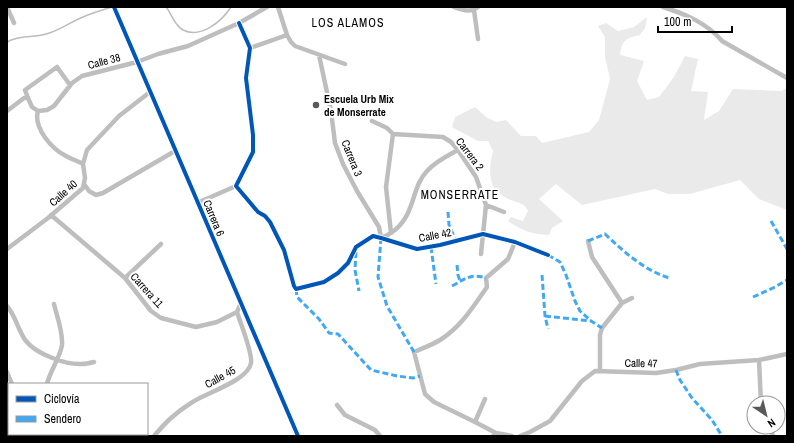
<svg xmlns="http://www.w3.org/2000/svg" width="794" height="443" viewBox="0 0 794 443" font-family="'Archivo Narrow',sans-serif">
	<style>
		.green { fill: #eaeaea }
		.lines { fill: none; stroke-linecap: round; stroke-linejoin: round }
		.stream { stroke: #bcbcbc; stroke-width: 1.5 }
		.street { stroke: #bebebe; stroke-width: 4.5 }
		.quiet { stroke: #3fa9f5; stroke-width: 3; stroke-dasharray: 6 3; stroke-linecap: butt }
		.cycleway-casing { stroke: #fff; stroke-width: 6 }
		.cycleway { stroke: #0057b8; stroke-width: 4 }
		.poi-dot { fill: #595959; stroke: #fff; stroke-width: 1.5 }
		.labels { text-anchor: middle; stroke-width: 4; stroke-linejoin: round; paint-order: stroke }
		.street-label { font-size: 11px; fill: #000; stroke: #fff }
		.poi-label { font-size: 11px; font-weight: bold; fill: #000; stroke: #fff; text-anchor: start }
		.neighbourhood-label { font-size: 12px; letter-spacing: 1px; fill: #000; stroke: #fff }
	</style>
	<rect width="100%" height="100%" fill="#fff"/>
	<path class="green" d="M647,17L645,28L640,35C626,38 622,40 620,55L644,61L637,81L647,100L659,97L674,77L685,56L698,59L691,91L708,92L704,120L719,111L733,89L782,91L787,87V210L759,199L740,180L690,194H668L655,189L582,205L556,184L539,199L563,221L552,228L549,235C531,234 523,231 508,221L511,217L523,221L528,211C523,202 520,204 511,200C487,191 488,172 493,151L488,141H478L467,135L452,127L455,117L475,107L486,117L496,122L506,120L521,136H536L542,143L589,132L599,120L610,79L605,57V37L598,26L606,23L618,31L634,27Z"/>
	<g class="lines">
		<path class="stream" d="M166,7C172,14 174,25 183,30C201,39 222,21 231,7
			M7,42C19,35 33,38 46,34C59,31 70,22 83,17C92,13 102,10 112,7"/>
		<path class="street" d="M7,7L14,23
			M114,7L298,436
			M454,7C463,10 470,13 478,7
			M663,7C685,14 707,23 722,41L787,78
			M474,10L478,39
			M239,23L250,48L246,78L253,135V152L236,186L258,212L265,216L270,222L284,250L294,286L296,289L324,282L338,273L348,263L356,247L373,236L381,238L417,249L440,245L483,234L515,242L548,255
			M287,35L291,42L295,46L345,64
			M250,48L287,35L278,7
			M319,55L331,111L335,143L343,164L357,191L379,227L381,238C387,236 390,234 395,230C416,212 411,188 427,171C436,161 447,156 458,150
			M28,98L25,90L57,67L70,85
			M7,111L24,98H28L32,107L38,111L47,110L54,106L72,83L82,76L137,62L158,54L188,46L239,23L267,7
			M38,111C33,128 52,149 66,156C71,159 78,161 83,164
			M372,121L387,128L393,134L443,137L451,142L458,150L476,177L486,205L481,254
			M84,184L89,191L96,195L103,193L175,151
			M197,203L236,186
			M486,205L504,212
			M51,215L125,278L151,311L161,318L196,327L217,322L237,312L241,303
			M391,233L386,187L393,134
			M588,241L592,257L622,303
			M7,249L48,218L83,188L85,178L83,164L87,150L119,116L150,92
			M125,278L161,244
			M7,306C16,316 18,331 26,341C36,354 66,365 82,364C86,364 90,363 94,362
			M759,360L761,403
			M600,371V335L602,328L622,303L632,298
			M7,372L12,384
			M47,384C50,371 60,358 62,345C63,331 57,317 54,304
			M7,401H9
			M337,405L345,415L375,430L380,436
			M475,422L485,399
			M769,427L773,436
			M496,433L475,422L434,402L425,394L414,352C423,348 432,345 440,340C461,327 473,307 487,287L486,278L508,259L515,242
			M45,434L47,436
			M154,436C166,422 175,413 191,403C205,393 248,381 251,363C253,354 240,322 237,312
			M493,436L496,433L512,436
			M520,436L530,432L550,421L582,381L595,371L656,373L676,370L700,364L759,360L787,354"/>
		<path class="quiet" d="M448,212L449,225L456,241
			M771,221L787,249
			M381,238L378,277L387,306L414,352
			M588,241L605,234C624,252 644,270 669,278
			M431,247L436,284
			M356,252L355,270L359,291
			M548,255L560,262L566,275L575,301L580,311L591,321
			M457,265L458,275L460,281
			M542,275L545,316L548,329
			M452,286C465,279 471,273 486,278
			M296,289L297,297L319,319L329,333L338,334L371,370L397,376L413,378L420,376
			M753,297L773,288L787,280
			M545,316L591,321L602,328
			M676,370L680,380L692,398L712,420L722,436"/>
		<defs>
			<path id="cycleway" d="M114,7L298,436
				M239,23L250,48L246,78L253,135V152L236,186L258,212L265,216L270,222L284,250L294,286L296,289L324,282L338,273L348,263L356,247L373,236L381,238L417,249L440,245L483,234L515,242L548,255"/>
		</defs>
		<use href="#cycleway" class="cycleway-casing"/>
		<use href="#cycleway" class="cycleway"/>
	</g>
	<circle class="poi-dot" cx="316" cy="105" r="4"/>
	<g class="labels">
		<g class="street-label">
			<text transform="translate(104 61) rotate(-15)" y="4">Calle 38</text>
			<text transform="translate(470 154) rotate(53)" y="4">Carrera 2</text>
			<text transform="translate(352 158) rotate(68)" y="4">Carrera 3</text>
			<text transform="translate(63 193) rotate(-42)" y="4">Calle 40</text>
			<text transform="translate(214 218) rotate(67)" y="4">Carrera 6</text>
			<text transform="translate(435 235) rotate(-11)" y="4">Calle 42</text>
			<text transform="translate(147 290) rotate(48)" y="4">Carrera 11</text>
			<text transform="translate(641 363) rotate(1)" y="4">Calle 47</text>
			<text transform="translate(220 377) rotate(-29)" y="4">Calle 45</text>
		</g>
		<g class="poi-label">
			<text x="324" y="103">Escuela Urb Mix<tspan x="324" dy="13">de Monserrate</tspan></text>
		</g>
		<g class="neighbourhood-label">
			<text x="348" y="27">LOS ALAMOS</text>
			<text x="460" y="199">MONSERRATE</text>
		</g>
	</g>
	<rect width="794" height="443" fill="none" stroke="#000000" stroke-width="16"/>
	<rect x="8" y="383" width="140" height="52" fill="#ffffff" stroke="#999999"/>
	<rect x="16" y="396" width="20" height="6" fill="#0057b8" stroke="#999999"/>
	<text x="44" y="403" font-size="12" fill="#000000">Ciclovía</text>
	<rect x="16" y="416" width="20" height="6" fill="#3fa9f5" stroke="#999999"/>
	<text x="44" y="423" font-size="12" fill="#000000">Sendero</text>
	<g transform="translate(766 415) rotate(145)"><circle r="19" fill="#ffffff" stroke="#999999"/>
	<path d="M0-3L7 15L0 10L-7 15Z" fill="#595959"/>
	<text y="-6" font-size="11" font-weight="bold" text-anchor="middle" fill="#000000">N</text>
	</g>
	<path d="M658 26v6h74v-6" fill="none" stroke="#000000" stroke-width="2"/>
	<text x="664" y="26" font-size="12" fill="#000000" stroke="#ffffff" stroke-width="3" paint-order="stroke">100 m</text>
</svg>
